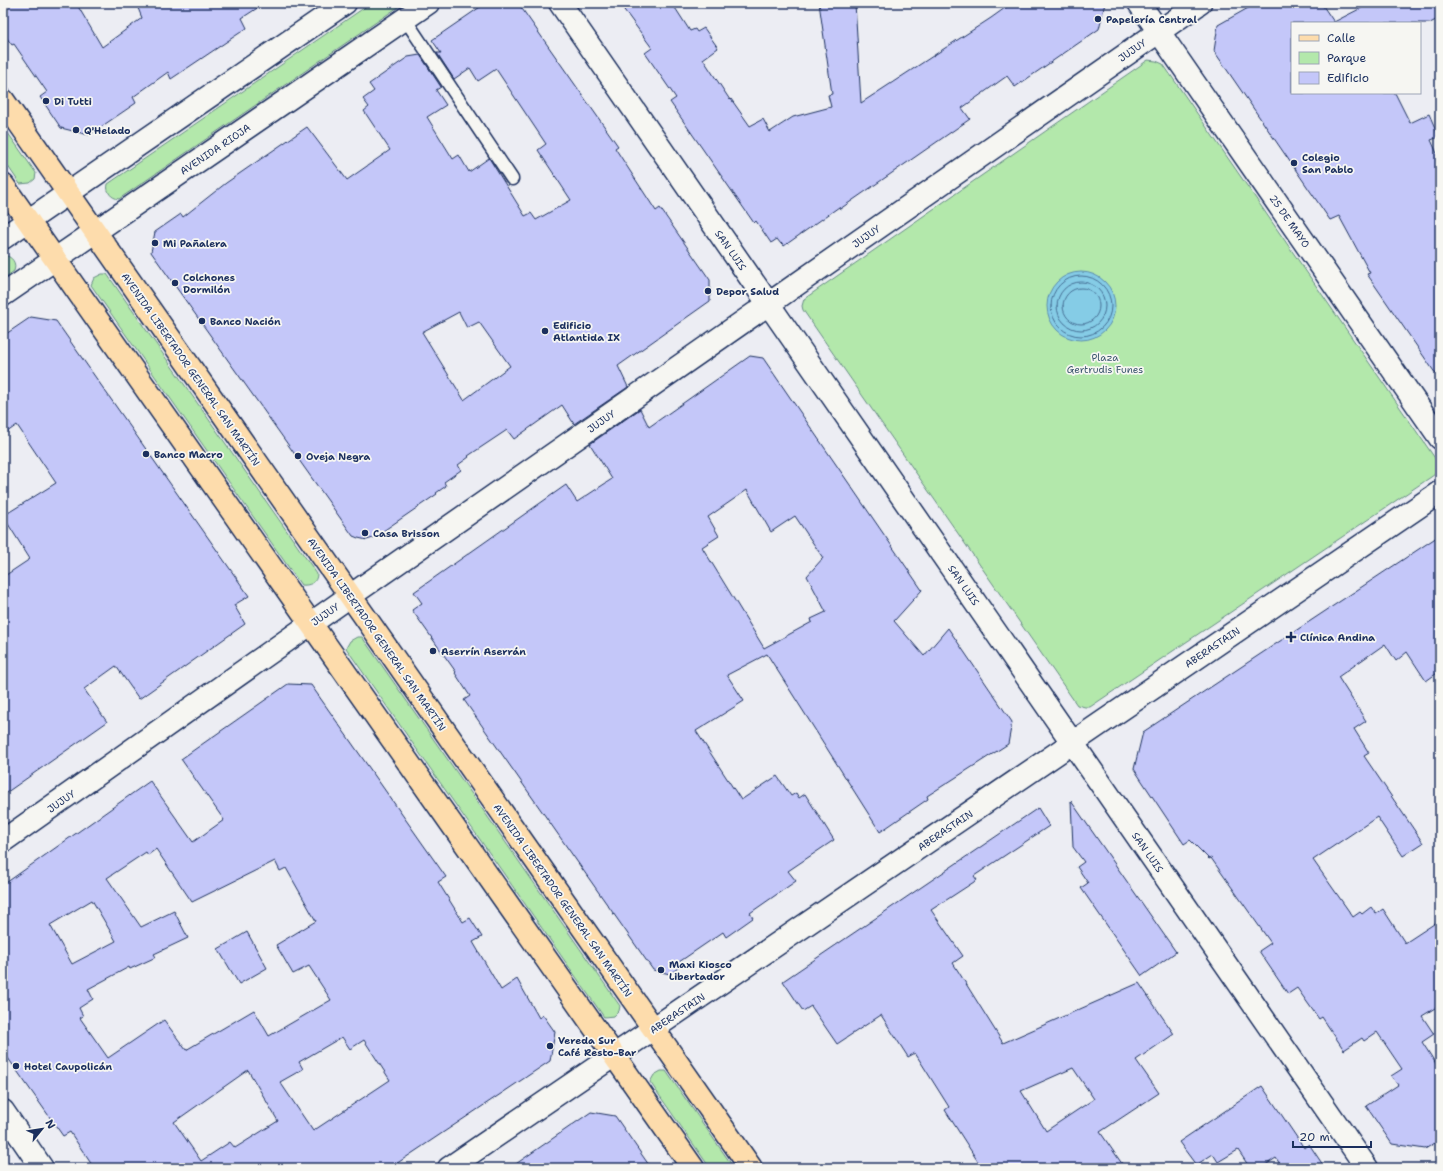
<svg xmlns="http://www.w3.org/2000/svg" width="1443" height="1171" viewBox="0 0 1443 1171" font-family="'Shantell Sans',sans-serif">
	<style>
		.green { fill: #b3e8ab; stroke: #678c84 }
		.water { fill: #85cce6; stroke: #5b8db0 }
		.lines { fill: none; stroke-linecap: round; stroke-linejoin: round }
		.shore { stroke: #456e94; stroke-width: 1 }
		.building { fill: #c4c7f9; stroke: #1b2f5e; fill-rule: evenodd }
		.service-casing { stroke: #1b2f5e; stroke-width: 15 }
		.minor-casing { stroke: #1b2f5e; stroke-width: 25 }
		.secondary-casing { stroke: #1b2f5e; stroke-width: 25 }
		.primary-casing { stroke: #1b2f5e; stroke-width: 25 }
		.service { stroke: #f6f6f2; stroke-width: 12 }
		.minor { stroke: #f6f6f2; stroke-width: 22 }
		.secondary { stroke: #f6f6f2; stroke-width: 22 }
		.primary { stroke: #fddcac; stroke-width: 22 }
		.poi-dot { fill: #1b2f5e; stroke: #f6f6f2; stroke-width: 1.5 }
		.labels { text-anchor: middle; stroke-width: 3.5; stroke-linejoin: round; paint-order: stroke }
		.poi-label { font-size: 10px; font-weight: bold; fill: #1b2f5e; stroke: #f6f6f2; text-anchor: start }
		.street-label { font-size: 10px; fill: #1b2f5e; stroke: #f6f6f2 }
		.park-label { font-size: 10px; fill: #39546d; stroke: #f6f6f2 }
	</style>
	<rect width="100%" height="100%" fill="#ecedf3"/>
	<filter id="ink" filterUnits="userSpaceOnUse"><feTurbulence type="fractalNoise" baseFrequency=".025" numOctaves="2"/><feDisplacementMap in="SourceGraphic" scale="8" xChannelSelector="R" yChannelSelector="G"/><feConvolveMatrix kernelMatrix="1 2 1 2 8 2 1 2 1" color-interpolation-filters="sRGB"/></filter>
	<g filter="url(#ink)">
		<path class="green" d="M371,3H404L119,199C111,198 106,192 108,184Z
			M1148,60L1156,61L1163,64L1439,464C1439,471 1437,473 1431,477L1090,707H1085L1077,705L803,310L802,306L804,299Z
			M3,126L36,173L35,179L30,183L20,184L3,159Z
			M3,255C12,256 17,263 14,271L3,279Z
			M102,274H107L317,574C317,583 309,586 301,585L91,285L94,278Z
			M357,637H362L620,1006L619,1011L614,1016L604,1017L346,648L350,641Z
			M661,1071H666L734,1168H710L650,1082L654,1075Z"/>
		<path class="water" d="M1047 306a34 34 0 1 1 68 0a34 34 0 1 1-68 0Z"/>
		<g class="lines">
			<path class="shore" d="M1051 306a30 30 0 1 1 60 0a30 30 0 1 1-60 0Z
				M1057 306a24 24 0 1 1 48 0a24 24 0 1 1-48 0Z
				M1063 306a18 18 0 1 1 36 0a18 18 0 1 1-36 0Z"/>
		</g>
		<path class="building" d="M3,3H76L102,47L142,18L136,3H265L242,18L247,28L171,79L168,72L133,97L136,103L89,135L61,128L40,97L47,92L14,44L12,45L3,33Z
			M486,3H518L618,146L615,148L656,211L660,208L710,280V301L618,366L628,387L574,424L562,405L514,439L507,430L468,456L469,457L458,465L461,470L444,482L446,486L436,493L437,494L373,538L367,540L358,538L353,536L151,252L155,232L181,214L183,217L226,183L307,127L347,180L390,150L364,111L369,107L363,99L374,91L369,84L408,57L420,55L441,87L436,90L446,105L427,117L453,159L459,155L469,172L489,158L525,216L531,213L536,220L571,200L538,150L546,144L496,69L478,81L470,68L454,79L437,53H441L432,40ZM459,312L467,328L479,322L510,366L464,400L422,332Z
			M619,3H672L690,31L695,29L697,32L704,28L718,48L703,59L730,100L731,99L750,126L763,119L770,132L793,117L831,107L828,95L832,94L819,3H855L861,103L991,18L1012,3H1105L1099,29L1015,87L1007,76L962,108L970,119L840,209L839,207L784,246L782,243L781,244L777,239L771,243L756,221L754,223L670,102L676,98L645,53L652,48Z
			M1257,3H1321L1334,22L1371,3H1440V18L1430,23H1292V93H1395L1410,123L1429,114L1439,137L1431,140L1440,160V380L1367,274L1370,273L1339,216L1330,220L1214,51L1218,25Z
			M31,317L56,321L249,596L234,605L245,624L139,699L116,666L84,689L107,722L3,795V577L30,559L3,516L56,483L17,425L3,435V336Z
			M750,356L763,358L922,590L894,621L924,656L948,628L1012,722L1008,744L927,796L928,799L880,832L767,654L727,675L744,701L696,731L741,800L777,776L791,796L796,793L799,798L805,794L834,840L788,871L796,881L750,913L753,918L726,937L723,932L679,962L682,965L670,974L653,970L464,700L470,696L455,673L456,672L412,610L422,603L414,592L566,485L577,502L612,479L590,444L640,409L649,427ZM747,490L771,532L795,516L823,558L807,576L826,612L811,619L812,622L764,648L702,547L719,536L708,517Z
			M1440,535V671L1426,681L1407,652L1396,661L1385,644L1338,677L1366,721L1354,729L1369,753L1364,756L1423,843L1403,856L1377,817L1313,860L1353,917L1360,912L1362,914L1371,907L1376,914L1383,909L1405,943L1440,920V1005L1422,1016L1434,1034L1422,1042L1440,1070V1140L1425,1149L1392,1144L1366,1106L1398,1085L1391,1076L1402,1069L1377,1032L1364,1041L1362,1038L1344,1050L1322,1017L1319,1019L1297,988L1288,994L1259,951L1271,943L1211,858L1209,859L1190,840L1184,844L1134,769L1143,732Z
			M288,684L311,685L446,877L438,882L463,922L470,918L482,937L473,942L501,990L517,979L539,1018L543,1015L555,1032L550,1061L390,1168H94L70,1132L63,1136L3,1051V885L150,781L193,842L224,820L181,759ZM156,849L192,902L275,861L280,871L286,868L316,921L276,945L293,974L309,966L331,1000L269,1036L254,1010L186,1050L164,1020L108,1058L80,1018L83,1016L79,1008L93,999L88,989L129,967L130,969L156,957L154,954L188,938L174,911L141,927L107,878L146,852L148,855ZM92,900L116,941L72,964L50,925ZM342,1037L350,1049L364,1040L390,1080L313,1131L280,1082L303,1069L299,1062ZM248,1070L278,1121L235,1148L230,1142L201,1161L174,1122Z
			M1071,801L1176,952L1142,976L1081,888L1088,883L1077,867L1084,862L1073,847Z
			M1038,808L1049,826L974,876L977,880L931,910L963,956L953,963L1003,1043L1139,983L1174,1034L1136,1060L1159,1093L1100,1132L1125,1168H982L945,1110L949,1107L915,1053L908,1057L881,1015L837,1044L811,1006L803,1011L783,981ZM1073,1068L1094,1099L1046,1131L1021,1091Z
			M247,932L267,968L239,984L218,949Z
			M1262,1086L1304,1148L1309,1144L1325,1168H1274L1280,1164L1276,1158L1261,1168H1250L1238,1150L1218,1162L1213,1154L1196,1165L1179,1142Z
			M591,1112L615,1116L651,1168H510Z"/>
		<g class="lines">
			<defs>
				<path id="service" d="M405,19L512,179"/>
				<path id="minor" d="M560,3L1367,1168
					M1139,3L1440,438
					M3,841L350,596L1200,3
					M3,1111L42,1168
					M449,1168L1440,492"/>
				<path id="secondary" d="M3,238L345,3
					M3,295L428,3"/>
				<path id="primary" d="M3,100L751,1168
					M3,185L693,1168"/>
			</defs>
			<use href="#service" class="service-casing"/>
			<use href="#minor" class="minor-casing"/>
			<use href="#secondary" class="secondary-casing"/>
			<use href="#primary" class="primary-casing"/>
			<use href="#service" class="service"/>
			<use href="#minor" class="minor"/>
			<use href="#secondary" class="secondary"/>
			<use href="#primary" class="primary"/>
		</g>
	</g>
	<g class="poi-dot">
		<circle cx="1098" cy="19" r="4"/>
		<circle cx="46" cy="101" r="4"/>
		<circle cx="76" cy="130" r="4"/>
		<circle cx="1294" cy="163" r="4"/>
		<circle cx="155" cy="243" r="4"/>
		<circle cx="175" cy="283" r="4"/>
		<circle cx="708" cy="291" r="4"/>
		<circle cx="202" cy="321" r="4"/>
		<circle cx="545" cy="331" r="4"/>
		<circle cx="146" cy="454" r="4"/>
		<circle cx="298" cy="456" r="4"/>
		<circle cx="365" cy="533" r="4"/>
		<path d="M1289 631h4v4h4v4h-4v4h-4v-4h-4v-4h4z"/>
		<circle cx="433" cy="651" r="4"/>
		<circle cx="661" cy="970" r="4"/>
		<circle cx="550" cy="1046" r="4"/>
		<circle cx="16" cy="1066" r="4"/>
	</g>
	<g class="labels">
		<g class="poi-label">
			<text x="1106" y="23">Papelería Central</text>
			<text x="54" y="105">Di Tutti</text>
			<text x="84" y="134">Q'Helado</text>
			<text x="1302" y="161">Colegio<tspan x="1302" dy="12">San Pablo</tspan></text>
			<text x="163" y="247">Mi Pañalera</text>
			<text x="183" y="281">Colchones<tspan x="183" dy="12">Dormilón</tspan></text>
			<text x="716" y="295">Depor Salud</text>
			<text x="210" y="325">Banco Nación</text>
			<text x="553" y="329">Edificio<tspan x="553" dy="12">Atlantida IX</tspan></text>
			<text x="154" y="458">Banco Macro</text>
			<text x="306" y="460">Oveja Negra</text>
			<text x="373" y="537">Casa Brisson</text>
			<text x="1300" y="641">Clínica Andina</text>
			<text x="441" y="655">Aserrín Aserrán</text>
			<text x="669" y="968">Maxi Kiosco<tspan x="669" dy="12">Libertador</tspan></text>
			<text x="558" y="1044">Vereda Sur<tspan x="558" dy="12">Café Resto-Bar</tspan></text>
			<text x="24" y="1070">Hotel Caupolicán</text>
		</g>
		<g class="street-label">
			<text transform="translate(1132 50) rotate(-35)" y="4">JUJUY</text>
			<text transform="translate(215 149) rotate(-34)" y="4">AVENIDA RIOJA</text>
			<text transform="translate(1290 221) rotate(55)" y="4">25 DE MAYO</text>
			<text transform="translate(866 236) rotate(-35)" y="4">JUJUY</text>
			<text transform="translate(731 250) rotate(55)" y="4">SAN LUIS</text>
			<text transform="translate(191 369) rotate(55)" y="4">AVENIDA LIBERTADOR GENERAL SAN MARTÍN</text>
			<text transform="translate(601 421) rotate(-35)" y="4">JUJUY</text>
			<text transform="translate(964 585) rotate(55)" y="4">SAN LUIS</text>
			<text transform="translate(325 614) rotate(-35)" y="4">JUJUY</text>
			<text transform="translate(377 634) rotate(55)" y="4">AVENIDA LIBERTADOR GENERAL SAN MARTÍN</text>
			<text transform="translate(1212 647) rotate(-34)" y="4">ABERASTAIN</text>
			<text transform="translate(61 801) rotate(-35)" y="4">JUJUY</text>
			<text transform="translate(945 830) rotate(-34)" y="4">ABERASTAIN</text>
			<text transform="translate(1148 852) rotate(55)" y="4">SAN LUIS</text>
			<text transform="translate(563 900) rotate(55)" y="4">AVENIDA LIBERTADOR GENERAL SAN MARTÍN</text>
			<text transform="translate(677 1013) rotate(-34)" y="4">ABERASTAIN</text>
		</g>
		<g class="park-label">
			<text x="1105" y="361">Plaza<tspan x="1105" dy="12">Gertrudis Funes</tspan></text>
		</g>
	</g>
	<rect width="1443" height="1171" fill="none" stroke="#f6f6f2" stroke-width="16"/>
	<rect x="8" y="8" width="1427" height="1155" fill="none" stroke="#1b2f5e" stroke-width="1.5" filter="url(#ink)"/>
	<rect x="1291" y="22" width="130" height="72" fill="#f6f6f2" stroke="#9ea6b7"/>
	<rect x="1299" y="35" width="20" height="6" fill="#fddcac" stroke="#9ea6b7"/>
	<text x="1327" y="42" font-size="12" fill="#1b2f5e">Calle</text>
	<rect x="1299" y="52" width="20" height="12" fill="#b3e8ab" stroke="#9ea6b7"/>
	<text x="1327" y="62" font-size="12" fill="#1b2f5e">Parque</text>
	<rect x="1299" y="72" width="20" height="12" fill="#c4c7f9" stroke="#9ea6b7"/>
	<text x="1327" y="82" font-size="12" fill="#1b2f5e">Edificio</text>
	<g transform="translate(42 1129) rotate(60)" stroke="#f6f6f2" stroke-width="3" paint-order="stroke">
	<path d="M0-3L7 15L0 10L-7 15Z" fill="#1b2f5e"/>
	<text y="-6" font-size="11" font-weight="bold" text-anchor="middle" fill="#1b2f5e">N</text>
	</g>
	<path d="M1293 1141v6h78v-6" fill="none" stroke="#1b2f5e" stroke-width="2"/>
	<text x="1299" y="1141" font-size="12" fill="#1b2f5e" stroke="#f6f6f2" stroke-width="3" paint-order="stroke">20 m</text>
</svg>
